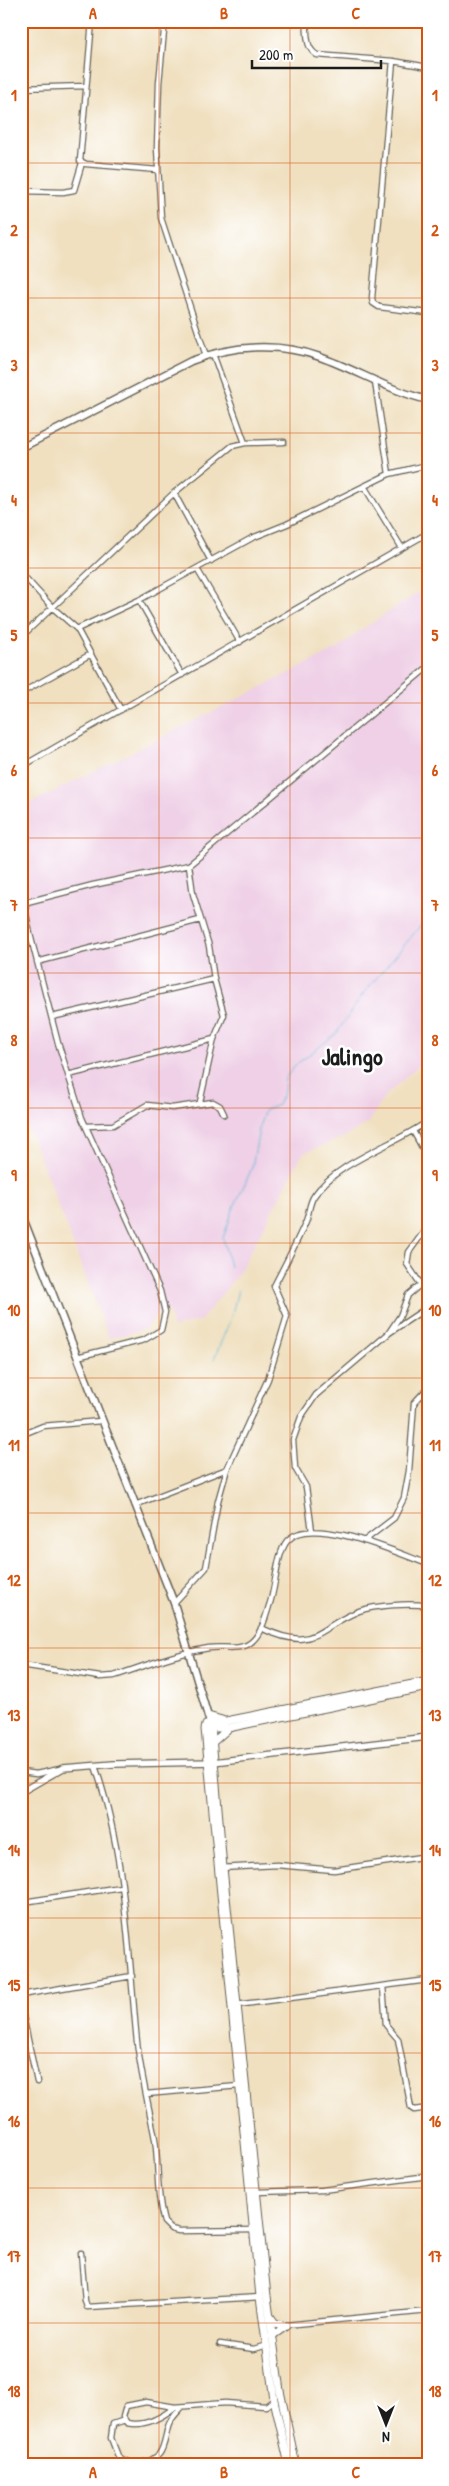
<svg xmlns="http://www.w3.org/2000/svg" width="449" height="2486" viewBox="0 0 449 2486" font-family="'Patrick Hand',sans-serif">
	<style>
		.built { fill: #efd0e6 }
		.lines { fill: none; stroke-linecap: round; stroke-linejoin: round }
		.stream { stroke: #5bb9d9; stroke-width: 1 }
		.minor-casing { stroke: #666155; stroke-width: 7 }
		.tertiary-casing { stroke: #666155; stroke-width: 8 }
		.secondary-casing { stroke: #666155; stroke-width: 9 }
		.primary-casing { stroke: #666155; stroke-width: 9 }
		.minor { stroke: #fff; stroke-width: 4.5 }
		.tertiary { stroke: #fff; stroke-width: 5.5 }
		.secondary { stroke: #fff; stroke-width: 6 }
		.primary { stroke: #fff; stroke-width: 7 }
		.grid { fill: none; stroke: #d4530e; stroke-width: 1; stroke-opacity: 0.55 }
		.labels { text-anchor: middle; stroke-width: 5; stroke-linejoin: round; paint-order: stroke }
		.district-label { font-size: 24px; font-weight: bold; fill: #1c1c1c; stroke: #fff }
		.neatline { fill: none; stroke: #d4530e; stroke-width: 2 }
		.grid-label { font-size: 16px; text-anchor: middle; font-weight: bold; fill: #d4530e }
	</style>
	<rect width="100%" height="100%" fill="#fff"/>
	<filter id="ink" filterUnits="userSpaceOnUse"><feTurbulence type="fractalNoise" baseFrequency=".02" numOctaves="2"/><feDisplacementMap in="SourceGraphic" scale="10" xChannelSelector="R" yChannelSelector="G"/><feConvolveMatrix kernelMatrix="1 2 1 2 8 2 1 2 1" color-interpolation-filters="sRGB"/></filter>
	<filter id="wash" filterUnits="userSpaceOnUse"><feTurbulence type="fractalNoise" baseFrequency=".0096" numOctaves="4" result="noise"/><feDisplacementMap in="SourceGraphic" scale="20" xChannelSelector="R" yChannelSelector="G"/><feGaussianBlur stdDeviation="1.12" result="paint"/><feColorMatrix in="noise" values="0 0 0 0 0 0 0 0 0 0 0 0 0 0 0 0 0 1.4 0 .05"/><feComposite in="paint" operator="in"/></filter>
	<g filter="url(#wash)">
		<rect width="100%" height="100%" fill="#f0e0c0"/>
		<path class="built" d="M428,586V1057L385,1096L369,1122L344,1137L303,1153L239,1273L201,1320L173,1328L169,1311L158,1313L145,1329L109,1338L35,1145L21,1117V808L339,648L357,633Z"/>
		<g class="lines">
			<path class="stream" d="M230,1267L223,1238L234,1207L252,1168L260,1124L265,1110L278,1105L284,1092L285,1079L294,1066L336,1034L363,994L428,917
				M214,1359L231,1318L238,1290"/>
		</g>
	</g>
	<g filter="url(#ink)">
		<g class="lines">
			<defs>
				<path id="minor" d="M92,21L80,161L86,164L158,170
					M165,21L159,83L157,148L161,218L206,356
					M306,21C308,34 305,48 317,55L393,61L428,67
					M393,61L372,298L373,303L379,307L428,313
					M21,88L86,86
					M21,191L63,192L74,190L82,163
					M213,354L245,443
					M375,382L389,474
					M364,486L402,548
					M174,493L211,561
					M197,569L240,642
					M21,573L52,607L77,629L121,710
					M139,600L182,675
					M77,629L139,600L252,538L287,524L389,474L427,465
					M21,637L174,493L232,446L245,443L284,442
					M21,693L91,654
					M21,767L428,533
					M189,865L193,894L209,946L214,979L224,1015L214,1039L200,1102
					M37,962L200,920
					M52,1017L214,979
					M68,1075L214,1039
					M86,1126L113,1125L147,1105L172,1108L213,1102L220,1106L224,1114
					M413,1131L428,1158
					M428,1226L409,1252L407,1264L428,1295
					M389,1333L428,1307
					M77,1357L144,1340L161,1330L165,1312L160,1291L82,1118L58,1043L30,934L25,909L27,902L93,885L189,865L428,667
					M21,1435L43,1426L101,1421
					M135,1505L227,1469
					M312,1531L306,1487L295,1468L293,1440L301,1417L316,1395L388,1334L400,1316L408,1295L428,1278
					M364,1541L394,1518L404,1498L409,1471L414,1403L428,1388
					M174,1603L206,1568L218,1501L227,1469L268,1379L287,1316L274,1286C285,1265 296,1244 306,1221C309,1214 309,1203 314,1196C336,1162 395,1145 428,1121
					M261,1628C315,1653 314,1629 359,1611C375,1605 412,1603 428,1606
					M21,1665L100,1677L114,1676C145,1666 177,1653 209,1648C221,1646 240,1651 250,1643C261,1635 265,1619 269,1606C276,1588 276,1555 287,1541C310,1513 400,1554 428,1564
					M95,1766C126,1854 128,1951 137,2042C141,2075 149,2107 155,2139C159,2166 156,2195 164,2222L171,2229L179,2231L255,2230
					M21,1772L36,1774L60,1769
					M220,1868L277,1865L334,1870L428,1856
					M30,1901L121,1887
					M383,1986L386,2025L398,2039L411,2108L414,2110L428,2108
					M21,1995L132,1976
					M236,2005L428,1980
					M21,2007L37,2082
					M146,2094L239,2086
					M256,2192L322,2190L428,2176
					M81,2253L85,2301L87,2307L261,2297
					M285,2325L428,2311
					M220,2344L254,2349L267,2345
					M175,2407C161,2418 144,2427 127,2423L123,2417L126,2406L146,2402L175,2407L225,2403L266,2406L274,2400
					M125,2420L113,2424L111,2438L118,2456C123,2461 133,2464 140,2463C164,2460 163,2446 168,2427C170,2419 177,2413 182,2407"/>
				<path id="tertiary" d="M21,1792L63,1768L114,1764L213,1762L428,1737"/>
				<path id="secondary" d="M21,448L191,361C232,345 279,342 320,357C357,370 390,391 428,400
					M21,1213L174,1603L209,1720"/>
				<path id="primary" d="M208,1716L222,1720
					M211,1725L223,1868L267,2296L280,2391L296,2465
					M212,1728H228L428,1687
					M212,1743L229,1728
					M270,2316L275,2323L286,2326
					M272,2336L286,2326
					M289,2465L274,2400L260,2297L205,1729L206,1725L428,1681"/>
			</defs>
			<use href="#minor" class="minor-casing"/>
			<use href="#tertiary" class="tertiary-casing"/>
			<use href="#secondary" class="secondary-casing"/>
			<use href="#primary" class="primary-casing"/>
			<use href="#minor" class="minor"/>
			<use href="#tertiary" class="tertiary"/>
			<use href="#secondary" class="secondary"/>
			<use href="#primary" class="primary"/>
		</g>
	</g>
	<path class="grid" d="M159,21V2465M290,21V2465M21,163H428M21,298H428M21,433H428M21,568H428M21,703H428M21,838H428M21,973H428M21,1108H428M21,1243H428M21,1378H428M21,1513H428M21,1648H428M21,1783H428M21,1918H428M21,2053H428M21,2188H428M21,2323H428"/>
	<g class="labels">
		<g class="district-label">
			<text x="352" y="1065">Jalingo</text>
		</g>
	</g>
	<rect width="449" height="2486" fill="none" stroke="#fff" stroke-width="55"/>
	<g transform="translate(386 2424) rotate(180)" stroke="#ffffff" stroke-width="4" paint-order="stroke">
	<path d="M0-4L9 19L0 12L-9 19Z" fill="#1c1c1c"/>
	<text y="-8" font-size="14" font-weight="bold" text-anchor="middle" fill="#1c1c1c">N</text>
	</g>
	<path d="M252 60v8h129v-8" fill="none" stroke="#1c1c1c" stroke-width="2.5"/>
	<text x="259" y="60" font-size="15" fill="#1c1c1c" stroke="#ffffff" stroke-width="4" paint-order="stroke">200 m</text>
	<rect x="28" y="28" width="394" height="2430" class="neatline"/>
	<g class="grid-label">
		<text x="93" y="19">A</text>
		<text x="224" y="19">B</text>
		<text x="356" y="19">C</text>
		<text x="14" y="101">1</text>
		<text x="435" y="101">1</text>
		<text x="14" y="236">2</text>
		<text x="435" y="236">2</text>
		<text x="14" y="371">3</text>
		<text x="435" y="371">3</text>
		<text x="14" y="506">4</text>
		<text x="435" y="506">4</text>
		<text x="14" y="641">5</text>
		<text x="435" y="641">5</text>
		<text x="14" y="776">6</text>
		<text x="435" y="776">6</text>
		<text x="14" y="911">7</text>
		<text x="435" y="911">7</text>
		<text x="14" y="1046">8</text>
		<text x="435" y="1046">8</text>
		<text x="14" y="1181">9</text>
		<text x="435" y="1181">9</text>
		<text x="14" y="1316">10</text>
		<text x="435" y="1316">10</text>
		<text x="14" y="1451">11</text>
		<text x="435" y="1451">11</text>
		<text x="14" y="1586">12</text>
		<text x="435" y="1586">12</text>
		<text x="14" y="1721">13</text>
		<text x="435" y="1721">13</text>
		<text x="14" y="1856">14</text>
		<text x="435" y="1856">14</text>
		<text x="14" y="1991">15</text>
		<text x="435" y="1991">15</text>
		<text x="14" y="2127">16</text>
		<text x="435" y="2127">16</text>
		<text x="14" y="2262">17</text>
		<text x="435" y="2262">17</text>
		<text x="14" y="2397">18</text>
		<text x="435" y="2397">18</text>
		<text x="93" y="2478">A</text>
		<text x="224" y="2478">B</text>
		<text x="356" y="2478">C</text>
	</g>
</svg>
